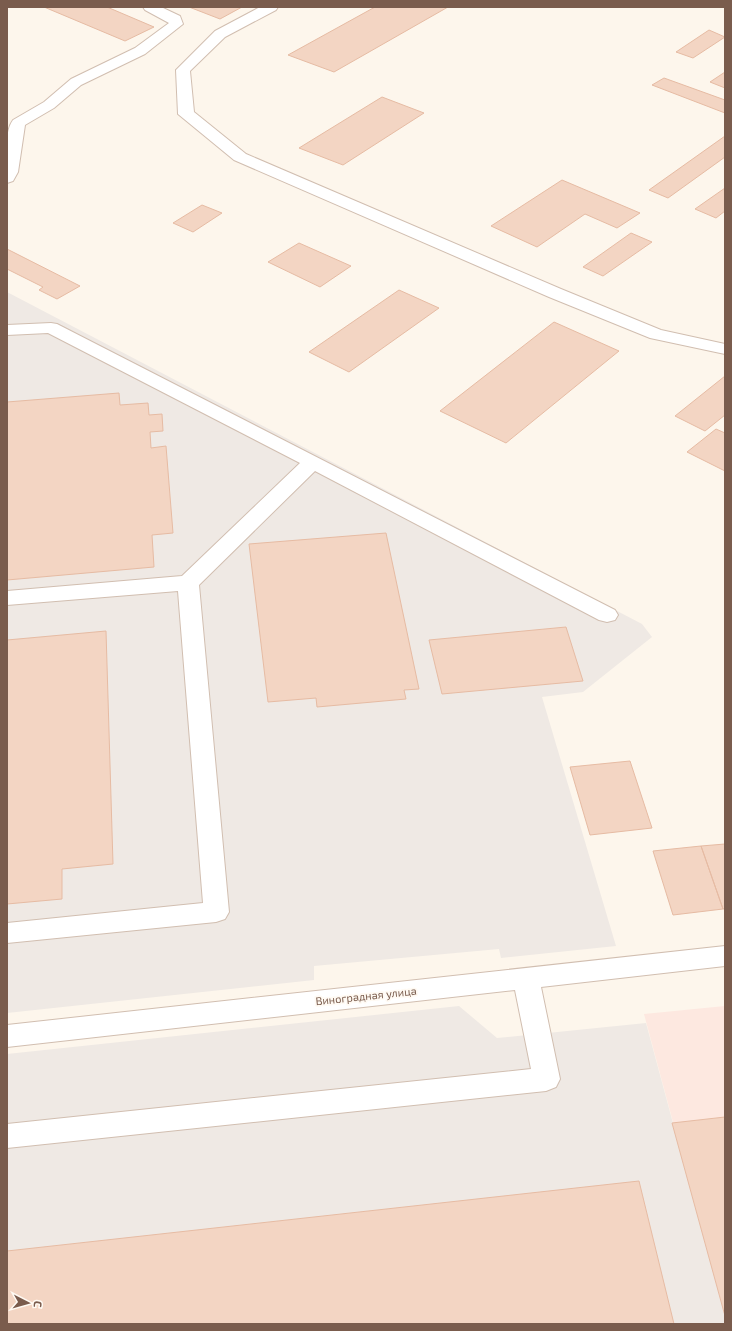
<svg xmlns="http://www.w3.org/2000/svg" width="732" height="1331" viewBox="0 0 732 1331" font-family="'Exo 2',sans-serif">
	<style>
		.commercial { fill: #fde8e0 }
		.industrial { fill: #efe9e4 }
		.building { fill: #f3d5c3; stroke: #e6bba3 }
		.lines { fill: none; stroke-linecap: round; stroke-linejoin: round }
		.minor-casing { stroke: #d1beb0; stroke-width: 2 }
		.minor { fill: #fff; fill-rule: evenodd }
		.labels { text-anchor: middle; stroke-width: 3.5; stroke-linejoin: round; paint-order: stroke }
		.street-label { font-size: 11px; fill: #7a5c4d; stroke: #fffaf3 }
	</style>
	<rect width="100%" height="100%" fill="#fdf6ec"/>
	<path class="commercial" d="M725,1006V1316L644,1014Z"/>
	<path class="industrial" d="M7,292L642,624L652,637L583,692L542,697L616,946L501,958L499,949L314,966V980L7,1013Z
		M459,1006L497,1038L646,1023L725,1316V1324H7V1054Z"/>
	<path class="building" d="M44,7H107L154,27L125,41Z
		M189,7H242L220,19Z
		M375,7H448L334,72L288,55Z
		M709,30L725,37L693,58L676,52Z
		M725,72V88L710,82Z
		M664,78L725,100V113L652,85Z
		M382,97L424,113L343,165L299,148Z
		M725,136V157L668,198L649,190Z
		M562,180L640,213L617,228L585,214L537,247L491,226Z
		M725,188V211L716,218L695,209Z
		M202,205L222,213L193,232L173,223Z
		M631,233L652,242L603,276L583,267Z
		M299,243L351,266L320,287L268,262Z
		M7,249L80,286L57,299L39,290L43,287L7,269Z
		M399,290L439,308L349,372L309,352Z
		M554,322L619,351L506,443L440,411Z
		M725,376V415L705,431L675,416Z
		M119,393L120,405L148,403L149,415L162,414L163,431L150,432L151,448L166,446L173,533L152,535L154,567L7,580V402Z
		M716,429L725,433V471L687,452Z
		M386,533L419,689L404,690L406,699L317,707L316,698L268,702L249,544Z
		M566,627L583,681L442,694L429,640Z
		M106,631L113,864L62,869V899L7,904V640Z
		M630,761L652,828L590,835L570,767Z
		M725,844V909H723L701,846Z
		M701,846L723,909L673,915L653,851Z
		M725,1117V1316L672,1123Z
		M639,1181L674,1324H7V1251Z"/>
	<g class="lines">
		<defs>
			<path id="minor" d="M143,7H161L180,16L183,24L145,54L81,85L54,108L25,125L18,172L13,181L7,183C7,166 3,133 13,120L44,102L71,79L135,48L169,23L145,10Z
				M260,7H278L276,10L225,37L190,71L194,112L246,154L561,289L661,330L725,344V354L650,338L549,297L234,160L178,114L176,70L215,31Z
				M51,323L57,324L615,610L618,615L615,620L607,622L599,620L315,471L199,585L229,912L225,919L216,922L7,943V923L203,903L178,591L7,605V591L182,576L300,463L48,333L7,335V325Z
				M725,946V966L541,987L560,1079L556,1087L546,1091L7,1148V1124L531,1069L515,990L7,1047V1025Z"/>
		</defs>
		<use href="#minor" class="minor-casing"/>
		<use href="#minor" class="minor"/>
	</g>
	<g class="labels">
		<g class="street-label">
			<text transform="translate(366 996) rotate(-6)" y="4">Виноградная улица</text>
		</g>
	</g>
	<rect width="732" height="1331" fill="none" stroke="#7a5c4d" stroke-width="16"/>
	<g transform="translate(28 1303) rotate(96)" stroke="#fffaf3" stroke-width="3" paint-order="stroke">
	<path d="M0-3L7 15L0 10L-7 15Z" fill="#7a5c4d"/>
	<text y="-6" font-size="11" font-weight="bold" text-anchor="middle" fill="#7a5c4d">С</text>
	</g>
</svg>
